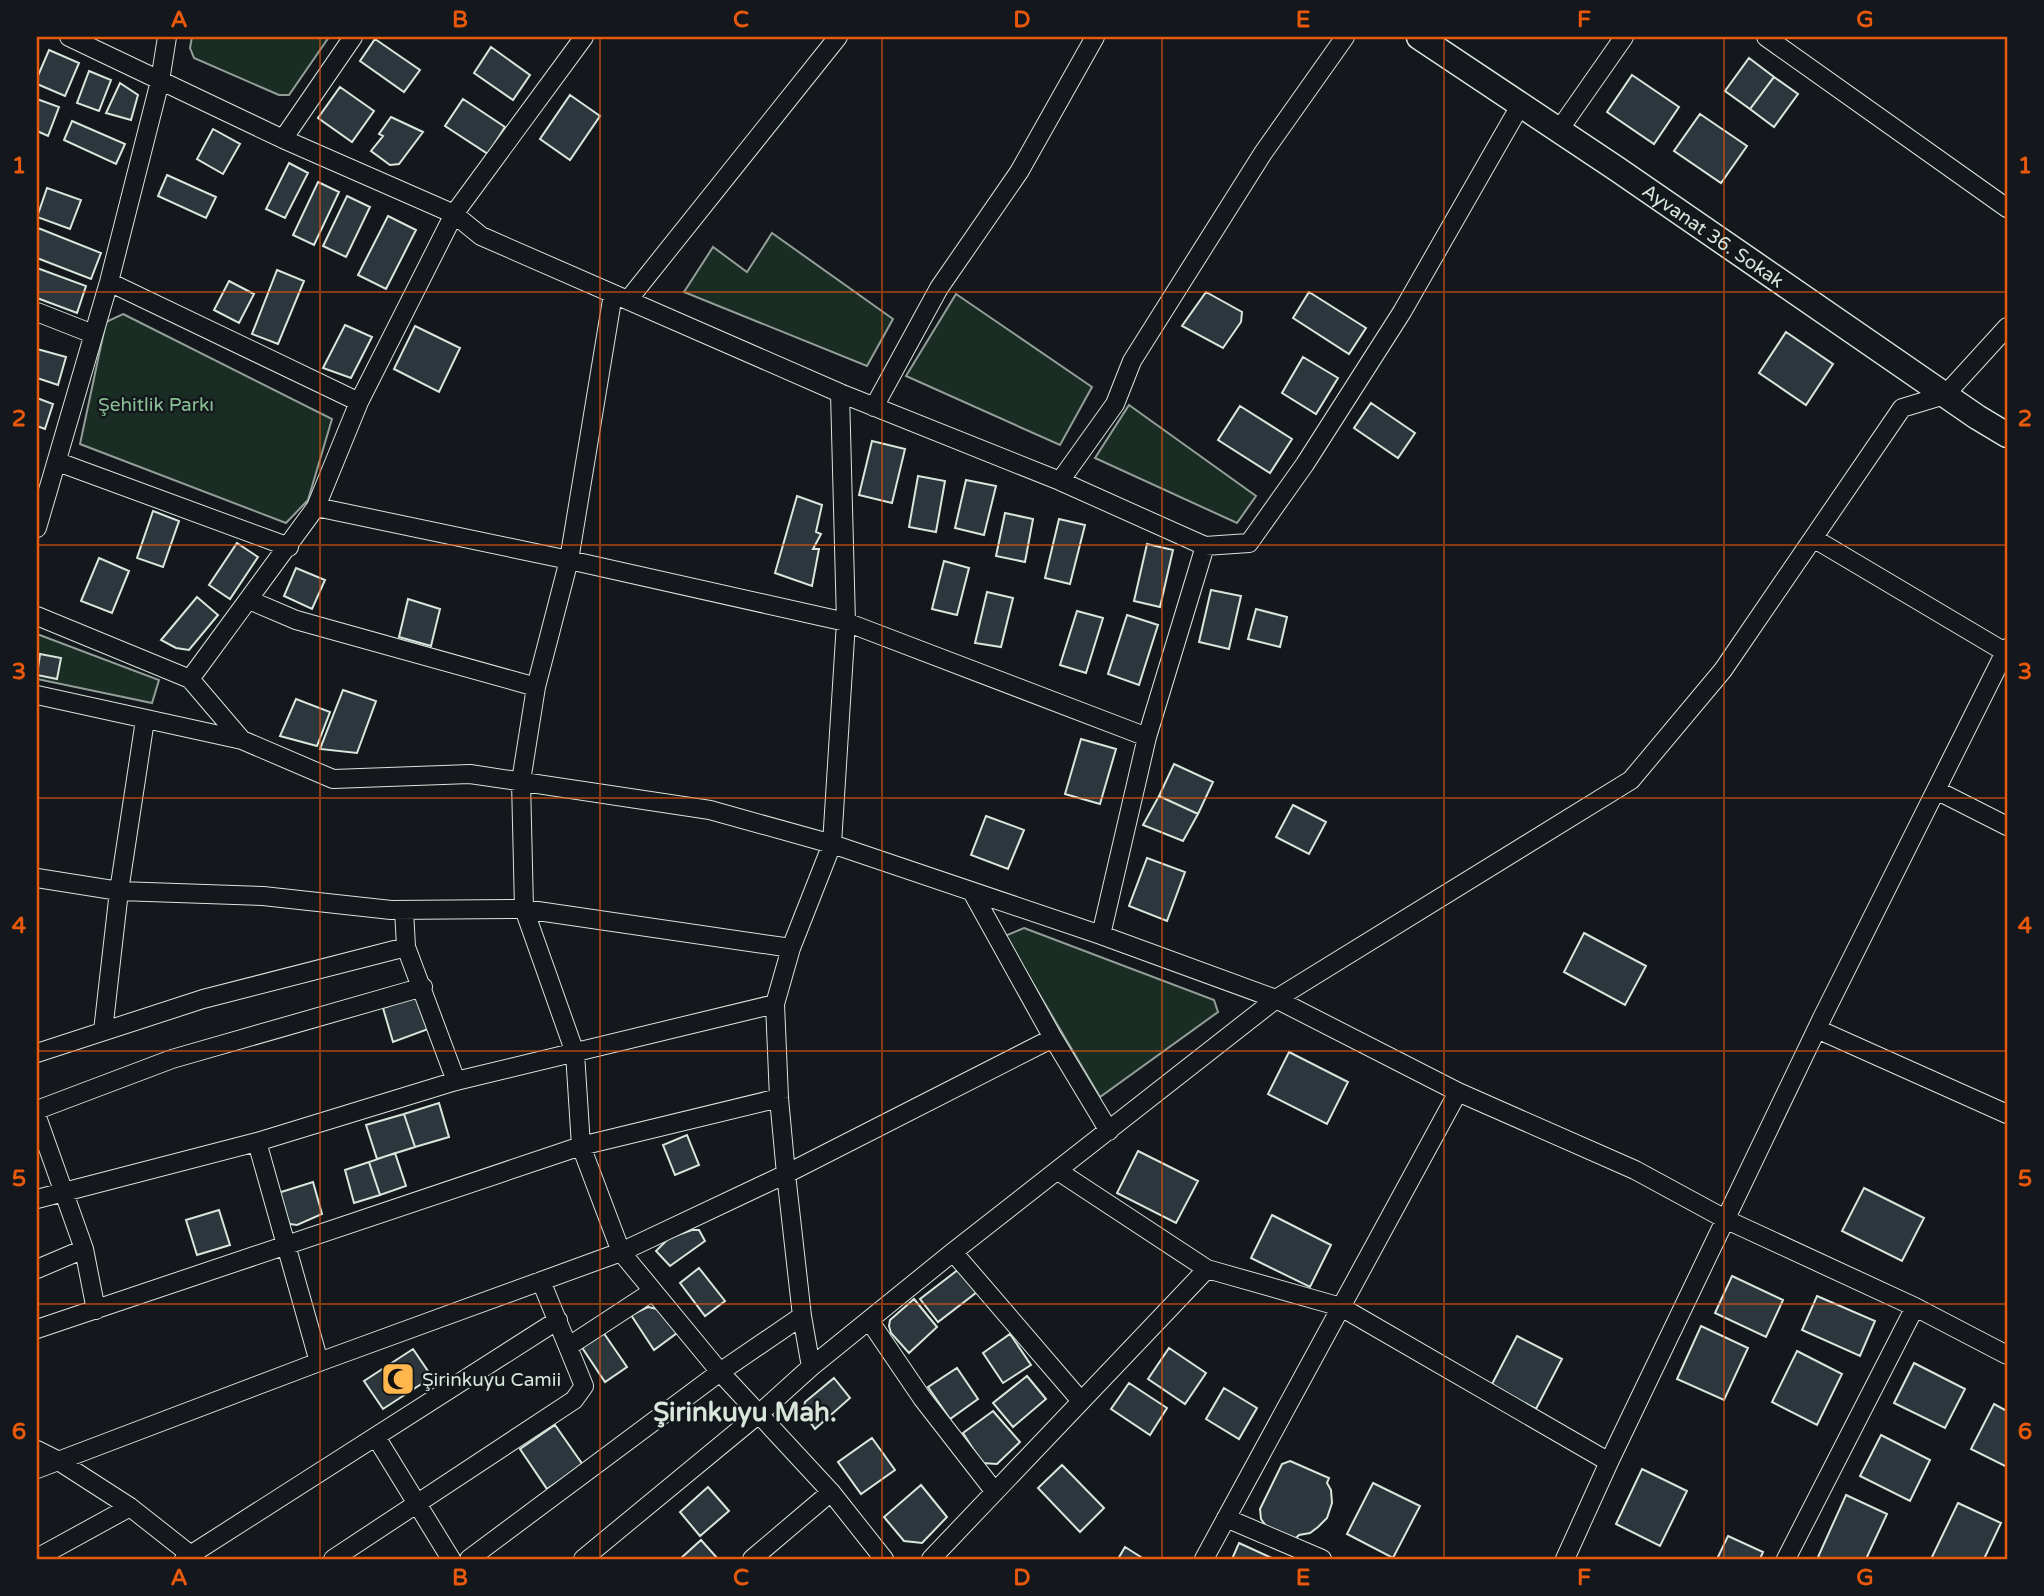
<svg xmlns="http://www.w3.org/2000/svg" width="2044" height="1596" viewBox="0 0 2044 1596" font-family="'Varela Round',sans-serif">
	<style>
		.green { fill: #1a2d24; stroke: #939e99; stroke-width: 2 }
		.building { fill: #2c363c; stroke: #d8e6dc; stroke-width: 2 }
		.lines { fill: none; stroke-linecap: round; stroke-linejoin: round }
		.street-casing { stroke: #d8e6dc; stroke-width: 20 }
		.secondary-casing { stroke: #d8e6dc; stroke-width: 27 }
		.street { stroke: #14181c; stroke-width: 18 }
		.secondary { stroke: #14181c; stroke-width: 24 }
		.grid { fill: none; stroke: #e8590c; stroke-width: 2; stroke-opacity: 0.55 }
		.labels { text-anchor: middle; stroke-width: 5; stroke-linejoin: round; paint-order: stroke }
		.street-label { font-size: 19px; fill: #d8e6dc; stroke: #14181c }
		.park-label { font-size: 19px; fill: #8ac095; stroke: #14181c }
		.poi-label { font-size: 19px; fill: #d8e6dc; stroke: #14181c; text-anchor: start }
		.district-label { font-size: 26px; font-weight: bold; fill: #d8e6dc; stroke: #14181c }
		.neatline { fill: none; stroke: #e8590c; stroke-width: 2.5 }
		.grid-label { font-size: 23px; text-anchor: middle; font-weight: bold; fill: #e8590c }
	</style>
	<rect width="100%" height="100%" fill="#14181c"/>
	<path class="green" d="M192,37H329L289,95H279L194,58L190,48Z
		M772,233L893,319L867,366L684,292L713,247L747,272Z
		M956,294L1092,387L1060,445L906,376Z
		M123,314L332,419L308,500L286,523L80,444L106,322Z
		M1129,405L1256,496L1237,523L1095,458Z
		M37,634L159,680L152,703L37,679Z
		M1024,928L1214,1000L1218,1012L1100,1097L1005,936Z"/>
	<path class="building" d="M375,39L420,70L404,92L360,61Z
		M491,47L530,75L513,100L474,73Z
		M49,50L79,63L65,96L37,84V78Z
		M1749,58L1774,77L1750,109L1725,91Z
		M89,71L111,80L99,111L77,103Z
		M1632,75L1679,107L1654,144L1607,112Z
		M1774,77L1798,94L1774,127L1750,109Z
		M120,83L138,95L131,120L106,113Z
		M340,87L374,111L352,142L318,118Z
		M570,95L600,116L570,160L540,139Z
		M37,99L59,107L48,136L37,131Z
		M463,99L505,127L488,154L445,126Z
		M1700,114L1747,146L1721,183L1674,151Z
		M391,117L423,132L399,164L390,165L371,151L383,136L379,134Z
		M72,121L125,144L116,164L64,140Z
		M213,129L240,144L223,174L197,159Z
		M289,163L308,173L285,218L266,209Z
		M167,175L216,197L206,218L158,196Z
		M318,182L339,192L314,245L293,235Z
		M47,188L81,200L70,229L37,217Z
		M347,196L370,207L346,257L323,246Z
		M388,216L416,230L386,289L358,275Z
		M38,228L101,253L91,279L37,258Z
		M37,268L86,286L77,313L37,298Z
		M277,270L304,281L278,344L252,334Z
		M229,281L254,294L239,323L214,310Z
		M1206,292L1242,312L1241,322L1223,348L1182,326Z
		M1309,292L1366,328L1349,354L1293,318Z
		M345,325L372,337L351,378L323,368Z
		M415,326L460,348L439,392L394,369Z
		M1786,332L1833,364L1806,405L1759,373Z
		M37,349L66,357L58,385L37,378Z
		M1303,357L1338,378L1316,414L1282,393Z
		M37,398L53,404L45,429L37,426Z
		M1371,403L1415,433L1398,458L1354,428Z
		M1240,406L1292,439L1270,473L1218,440Z
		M872,441L905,449L892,503L859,495Z
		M918,476L945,481L936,532L909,527Z
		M966,480L996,486L984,535L955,528Z
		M797,496L822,505L816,532L821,534L813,549H819L812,586L775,573Z
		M153,511L179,521L163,567L137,558Z
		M1005,513L1033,519L1025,562L996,556Z
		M1059,519L1085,525L1070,584L1045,578Z
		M237,543L258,557L230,599L209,585Z
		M1147,544L1173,550L1160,607L1134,601Z
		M99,558L129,571L112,613L81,601Z
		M944,561L969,568L957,615L932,609Z
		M296,568L325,580L312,609L284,596Z
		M1211,590L1241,596L1229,649L1199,642Z
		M987,592L1013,598L1001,647L975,643Z
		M197,597L218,615L189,650L176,648L161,640Z
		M408,599L440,609L431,646L399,637Z
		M1256,609L1287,617L1280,647L1248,639Z
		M1077,611L1103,618L1086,673L1060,665Z
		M1127,615L1158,625L1139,685L1108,674Z
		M40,654L61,658L57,679L37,675Z
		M343,690L376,701L357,753L320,749Z
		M296,699L330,712L317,746L280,736Z
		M1081,739L1116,749L1100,804L1065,794Z
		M1174,764L1213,782L1198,814L1159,796Z
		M1159,796L1198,814L1183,841L1143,825Z
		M1293,805L1326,822L1309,854L1276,837Z
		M986,816L1024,830L1008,869L971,855Z
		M1147,858L1185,872L1167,921L1129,906Z
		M1584,933L1646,966L1625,1005L1564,972Z
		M417,996L431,1028L393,1042L383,1008Z
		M1289,1052L1348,1082L1327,1124L1268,1094Z
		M439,1103L449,1137L415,1147L404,1114Z
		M404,1114L415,1147L377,1159L366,1125Z
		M687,1135L699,1165L675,1175L663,1145Z
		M1138,1151L1198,1181L1176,1223L1117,1193Z
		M395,1153L406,1186L380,1195L369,1162Z
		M369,1162L380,1195L354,1203L345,1170Z
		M313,1182L322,1214L297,1225L290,1224L285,1218L278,1193Z
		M1864,1188L1924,1218L1902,1261L1842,1231Z
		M219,1210L230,1245L197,1255L186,1220Z
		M1272,1215L1331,1245L1310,1287L1251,1258Z
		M692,1230H699L705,1241L670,1266L656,1251L669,1238Z
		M699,1268L725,1301L705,1316L680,1283Z
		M959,1269L977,1292L938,1322L920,1299Z
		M1732,1276L1783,1300L1766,1337L1715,1313Z
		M1817,1296L1875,1321L1860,1356L1802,1330Z
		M914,1299L937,1327L909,1353L891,1333L889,1326L890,1320Z
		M648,1307L657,1309L677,1333L654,1350L631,1315Z
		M1701,1326L1748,1348L1724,1400L1677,1379Z
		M603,1332L627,1367L605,1382L581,1346Z
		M1010,1334L1031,1365L1003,1383L983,1353Z
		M1517,1336L1562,1359L1536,1409L1491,1386Z
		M1169,1348L1206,1373L1185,1404L1148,1379Z
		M413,1349L432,1377L383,1409L364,1381Z
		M1797,1351L1842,1374L1817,1425L1772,1402Z
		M1914,1363L1965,1389L1945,1428L1894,1403Z
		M957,1368L978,1399L950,1419L928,1387Z
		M1027,1376L1046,1399L1013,1427L993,1403Z
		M834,1378L850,1398L815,1429L803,1412L805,1402Z
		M1129,1383L1167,1408L1150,1435L1111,1409Z
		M1224,1388L1257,1408L1239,1439L1206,1419Z
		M1994,1404L2007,1411V1467L1971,1449Z
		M993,1411L1020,1442L997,1464L982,1463L963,1433Z
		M555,1425L583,1465L547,1489L520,1449Z
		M1881,1435L1930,1460L1910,1501L1860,1476Z
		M872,1438L895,1470L861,1494L838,1462Z
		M1290,1461L1329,1478L1327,1483L1331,1490L1332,1503L1327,1518L1318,1527L1310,1533L1299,1535L1295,1539L1266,1526L1261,1519L1260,1509L1282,1464Z
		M1062,1465L1104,1508L1080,1532L1038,1488Z
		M1642,1469L1687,1491L1660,1546L1616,1524Z
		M1373,1483L1420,1506L1393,1558L1347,1534Z
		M921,1485L947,1517L922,1543L904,1541L884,1517Z
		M708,1487L729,1511L700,1536L680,1512Z
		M1846,1495L1887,1514L1866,1559H1822L1818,1557Z
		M1958,1503L2001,1523L1984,1559H1931Z
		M1728,1536L1763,1552L1760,1559H1717Z
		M701,1540L718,1559H680Z
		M1239,1543L1274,1559H1232Z
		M1125,1547L1144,1559H1118Z"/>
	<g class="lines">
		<defs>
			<path id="street" d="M69,37L283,139L454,214L481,236L840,393L1060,481L1205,546L1147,737L1101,935
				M1766,37L2007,208
				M1559,130L1624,37
				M283,139L353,37
				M109,282L359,402
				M613,294L569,560L536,687L521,781L524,909L575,1053L581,1146L621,1252L720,1372L831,1492L884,1559
				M628,300L838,37
				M37,312L93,334
				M874,407L939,288L1019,172L1095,37
				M58,462L289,547
				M1060,481L1115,404L1132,361L1263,153L1345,37
				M316,507L569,560L846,622L1147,737
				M37,528L109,282L160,81L167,37
				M1813,538L2005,652
				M1205,546L1249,543L1305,464L1402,312L1521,104
				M249,600L296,620L536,687
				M37,616L190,679L242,740
				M190,679L316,507L359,402L454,214L584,37
				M37,695L242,740L333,779L470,774L710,810L832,844L1101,935L1276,999L1458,1092L1635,1170L1727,1220L1915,1307L2007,1355
				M1936,790L2007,826
				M37,878L119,891L263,896L391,910L524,909L791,948
				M972,892L1053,1038
				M404,910L406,947L456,1081
				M1817,1029L2007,1114
				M103,1031L119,891L145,720
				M37,1053L203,999L406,947
				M37,1110L172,1059L423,987
				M37,1117L84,1249L96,1310
				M257,1142L319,1362
				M1058,1171L1207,1269L1341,1307L1609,1462
				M37,1199L257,1142L456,1081L775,1004
				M953,1252L1081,1401
				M37,1269L84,1249
				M869,1320L922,1398L995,1492
				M37,1329L581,1146L779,1098
				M569,1346L653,1291
				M811,1367L802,1316L786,1174L779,1098L775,1004L791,948L832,844L846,622L840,393
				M376,1437L451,1559
				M37,1450L57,1460L130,1507L196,1559
				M37,1469L319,1362L621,1252L786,1174L1053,1038L1109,1131
				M1226,1518L1322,1559
				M37,1558L130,1507
				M184,1559L558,1320
				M333,1559L574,1400L584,1386L541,1281
				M469,1559L720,1372L802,1316
				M583,1559L760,1413L811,1367L953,1252L1276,999L1631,780L1723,670L1902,408L1945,395L2007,327
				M752,1559L831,1492
				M931,1559L1207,1269
				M1204,1559L1458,1092
				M1565,1559L1609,1462L1823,1016L2007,648
				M1786,1559L1915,1307"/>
			<g id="secondary">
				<path id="s1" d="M1419,37L1617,169L1977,417L2007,435"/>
			</g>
		</defs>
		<use href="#street" class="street-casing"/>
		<use href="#secondary" class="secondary-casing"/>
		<use href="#street" class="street"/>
		<use href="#secondary" class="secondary"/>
	</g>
	<path class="grid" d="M320,37V1559M600,37V1559M882,37V1559M1162,37V1559M1444,37V1559M1724,37V1559M37,292H2007M37,545H2007M37,798H2007M37,1051H2007M37,1304H2007"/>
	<defs>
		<symbol id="mosque-square" viewBox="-11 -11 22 22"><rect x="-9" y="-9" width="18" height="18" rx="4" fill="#ffb74d" stroke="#14181c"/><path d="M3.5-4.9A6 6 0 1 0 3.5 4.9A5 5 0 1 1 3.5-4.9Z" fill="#111"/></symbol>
	</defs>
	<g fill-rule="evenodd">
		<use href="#mosque-square" x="379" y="1360" width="38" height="38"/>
	</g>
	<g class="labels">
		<g class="street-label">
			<text dy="7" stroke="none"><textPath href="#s1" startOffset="355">Ayvanat 36. Sokak</textPath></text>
		</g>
		<g class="park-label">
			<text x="156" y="411">Şehitlik Parkı</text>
		</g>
		<g class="poi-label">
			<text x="422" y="1386">Şirinkuyu Camii</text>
		</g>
		<g class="district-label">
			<text x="745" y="1421">Şirinkuyu Mah.</text>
		</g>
	</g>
	<rect width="2044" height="1596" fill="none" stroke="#14181c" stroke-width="77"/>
	<rect x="38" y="38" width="1968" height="1520" class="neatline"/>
	<g class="grid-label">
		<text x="179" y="27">A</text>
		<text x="460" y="27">B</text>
		<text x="741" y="27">C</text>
		<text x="1022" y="27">D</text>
		<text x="1303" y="27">E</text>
		<text x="1584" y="27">F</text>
		<text x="1865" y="27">G</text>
		<text x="19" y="173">1</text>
		<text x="2025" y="173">1</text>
		<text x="19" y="426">2</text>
		<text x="2025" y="426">2</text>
		<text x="19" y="679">3</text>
		<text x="2025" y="679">3</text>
		<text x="19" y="933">4</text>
		<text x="2025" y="933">4</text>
		<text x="19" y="1186">5</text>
		<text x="2025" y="1186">5</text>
		<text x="19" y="1439">6</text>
		<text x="2025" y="1439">6</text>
		<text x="179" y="1585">A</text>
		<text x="460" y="1585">B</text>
		<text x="741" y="1585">C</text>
		<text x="1022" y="1585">D</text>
		<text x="1303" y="1585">E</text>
		<text x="1584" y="1585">F</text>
		<text x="1865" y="1585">G</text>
	</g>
</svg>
